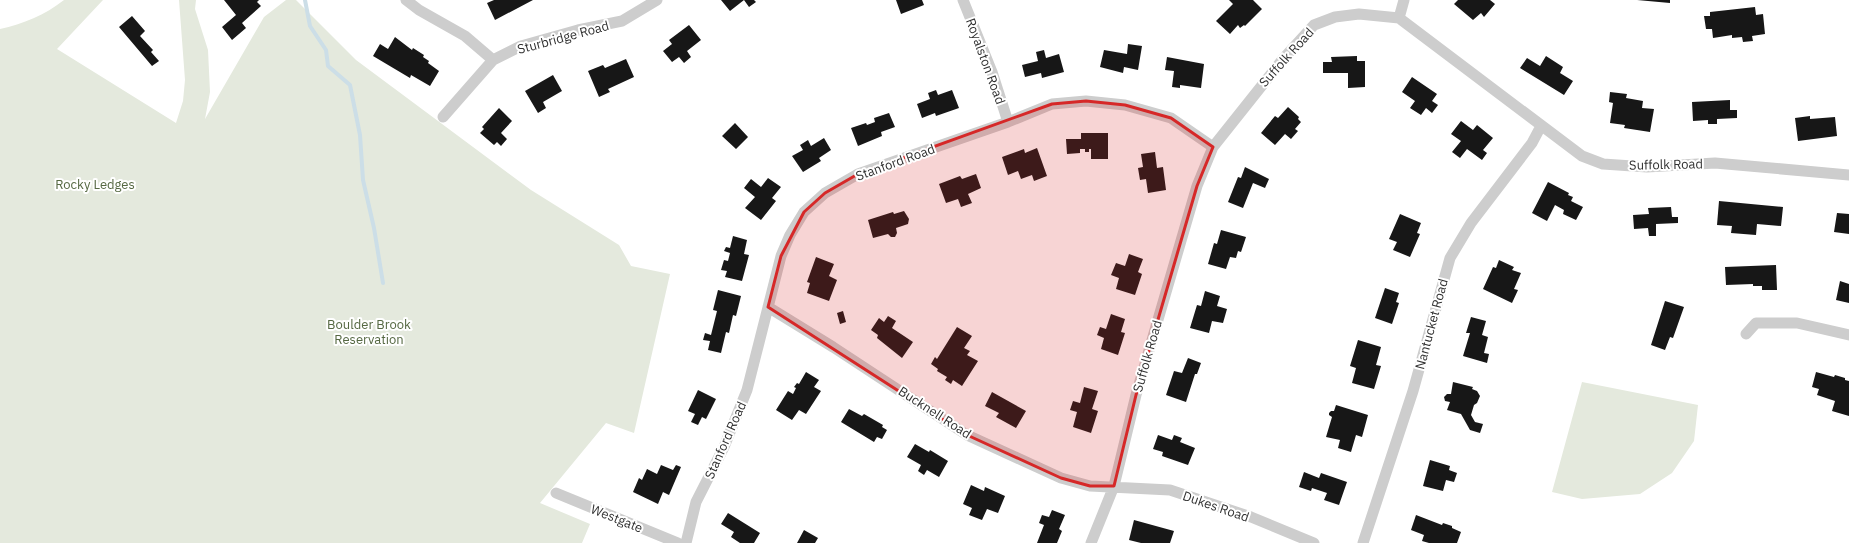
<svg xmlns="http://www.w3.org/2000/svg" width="1849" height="543" viewBox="0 0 1849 543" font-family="'IBM Plex Sans',sans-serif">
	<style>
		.green { fill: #e4e9dd }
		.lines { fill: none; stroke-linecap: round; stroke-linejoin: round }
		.stream { stroke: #ccdee7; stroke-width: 4 }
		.building { fill: #171717 }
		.street { stroke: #cdcdcd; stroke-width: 11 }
		.marked { fill: #d62828; fill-opacity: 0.2; stroke: #d62828; stroke-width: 3; stroke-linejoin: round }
		.labels { text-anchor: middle; stroke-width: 4; stroke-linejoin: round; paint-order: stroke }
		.street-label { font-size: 13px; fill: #303030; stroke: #fff }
		.park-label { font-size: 13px; fill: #556842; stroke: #fff }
	</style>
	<rect width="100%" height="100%" fill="#fff"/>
	<path class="green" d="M64,0H103L57,49L176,123L183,101L185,80L179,0H196L195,9L208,50L210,92L205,119L264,17L286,0H296L356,60L531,190L619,245L631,266L670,274L634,433L606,423L540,503L590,524L582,543H0V29C23,24 45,15 64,0Z
		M1582,382L1698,405L1694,441L1672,473L1640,494L1582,499L1552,492Z"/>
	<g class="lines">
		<path class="stream" d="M305,0L310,26L326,50L328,66L350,85L360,135L363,180L374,228L383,283"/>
	</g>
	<path class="building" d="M224,0H259L257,2L261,6L242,23L246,28L232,40L222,27L236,15Z
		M494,0H533L495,20L487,3Z
		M721,0H754L756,2L749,7L744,0L730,11Z
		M896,0H922L924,5L901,14Z
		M1229,0H1253L1262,9L1245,26L1244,25L1240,28L1238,25L1230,34L1216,21L1233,4Z
		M1458,0H1490L1495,4L1484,17L1481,13L1473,20L1454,4Z
		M1637,0H1670V3Z
		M1755,7L1756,15L1763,14L1765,34L1752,36L1753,41L1743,42L1742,37L1732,38V35L1713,38L1712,29H1706L1704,16H1710V12Z
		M132,16L145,31L140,36L153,50L151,52L159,61L152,66L119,27Z
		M689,25L701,40L687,51L691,57L684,63L679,57L672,62L663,51L672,44L669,40Z
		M395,37L412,50L413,48L424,55L423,57L429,61L428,63L439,71L430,86L411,75L410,78L373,56L380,44L388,49Z
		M1128,44L1142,46L1138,70L1124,67L1123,73L1100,67L1104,50L1127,54Z
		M1044,50L1046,58L1059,54L1064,72L1042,78L1041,73L1025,77L1022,65L1038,61L1036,52Z
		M1357,56V61H1365V87L1348,88V73H1323V62H1332L1331,57Z
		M1546,56L1563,67L1560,73L1573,81L1564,95L1520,68L1527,58L1540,66Z
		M1167,57L1204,64L1201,88L1180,85V88L1172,87L1174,71L1165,70Z
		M626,59L634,77L608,89L610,92L599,97L588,71L603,65L605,68Z
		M553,75L562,91L543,102L546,108L538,113L525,91Z
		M1412,77L1437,94L1432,101L1438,105L1432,113L1426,108L1421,115L1410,108L1415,101L1402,92Z
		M936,90L938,95L952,90L959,108L936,116L935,113L922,118L917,104L930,99L928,93Z
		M1610,92L1627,94L1626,98L1643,101L1642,108L1654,109L1650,132L1624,128L1625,125L1610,123L1613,103L1609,102Z
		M1730,100V110H1737V118L1717,119V124H1708V120L1693,121L1692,102Z
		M1288,107L1299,117L1298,119L1301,122L1295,129L1298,131L1291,139L1285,134L1275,145L1261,133L1275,116L1278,118Z
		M499,108L512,121L501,133L507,139L501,146L497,142L494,145L480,133L484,129L482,127Z
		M889,113L895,127L881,132L882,136L858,146L851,128L866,123L867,125L875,122L874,118Z
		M1810,116V119L1835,117L1837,136L1798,141L1795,118Z
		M1461,121L1473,130L1477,125L1493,138L1483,150L1487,153L1482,160L1467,149L1460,158L1452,152L1461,141L1451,134Z
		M735,123L748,137L736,149L722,136Z
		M1081,133H1108V159H1091V149H1089V152H1085V149H1080V153L1067,154L1066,139H1081Z
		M824,138L831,150L819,158L821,161L803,172L792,156L803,150L800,145L808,140L811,146Z
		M1037,148L1047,176L1034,181L1032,175L1021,179L1018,171L1008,175L1002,157L1024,149L1025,153Z
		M1155,152L1157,168L1163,167L1166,190L1148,193L1146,179L1140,180L1138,168L1143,167L1141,154Z
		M1245,167L1269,179L1265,188L1253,183L1243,208L1228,202L1238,177L1241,178Z
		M976,174L981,188L968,194L972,203L961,207L958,199L946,203L939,184L960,176L962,179Z
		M768,178L781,187L772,198L776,201L761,220L745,208L755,197L744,188L751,179L761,187Z
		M1548,182L1569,193L1568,195L1573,197L1571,201L1583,207L1576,220L1563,214L1564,210L1555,205L1547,221L1532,213Z
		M1719,201L1783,207L1781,226L1757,224L1756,235L1731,233L1732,226L1717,225Z
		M1671,207L1672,217H1678V223L1656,224V236H1649L1648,228L1634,229L1633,215L1649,214L1648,208Z
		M904,211L909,219L908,224L896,228L897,233L895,237H891L888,234L873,238L868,220L893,212L894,214Z
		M1837,213L1849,214V234L1834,232Z
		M1400,214L1421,223L1417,233L1420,234L1410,257L1393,250L1397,242L1389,239Z
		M1221,230L1246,237L1241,252L1238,251L1236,258L1230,257L1226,269L1208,264L1214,243L1217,244Z
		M733,236L747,240L744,254L749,255L742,281L725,277L727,271L721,270L724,260L728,261L730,253L724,251L726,247L730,248Z
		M1129,254L1143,259L1138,272L1142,274L1135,295L1116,289L1119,278L1111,275L1116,263L1125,266Z
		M816,257L834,264L829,276L837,280L829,301L807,293L810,283L807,282Z
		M1499,260L1514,267L1512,270L1521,273L1514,289L1518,290L1512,303L1483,289L1493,267L1496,268Z
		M1776,265L1777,290H1762V286H1753V284L1726,285L1725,267Z
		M1840,281L1849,284V303L1836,300Z
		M1385,288L1399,293L1396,302L1399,303L1392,324L1375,318Z
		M718,290L741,296L736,316L733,315L729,333L726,332L721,353L708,350L710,341L703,340L705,333L711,335L717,311L713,310Z
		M1205,291L1220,296L1217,306L1227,309L1223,323L1212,321L1209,333L1190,328L1197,305L1201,306Z
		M1665,301L1684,307L1673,338L1670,337L1665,350L1651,345Z
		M843,311L846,322L840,324L837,313Z
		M1111,314L1125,319L1121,332L1125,333L1118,355L1101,349L1104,338L1097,335L1100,327L1106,329Z
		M888,316L896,321L892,328L913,342L902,358L877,338L878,335L871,330L879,318L884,322Z
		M1471,317L1486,321L1482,335L1488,337L1484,353L1489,354L1487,363L1463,356L1470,333H1466Z
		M957,327L972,336L964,348L970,351L967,355L978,361L962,386L953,380L951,384L945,380L947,377L937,371L938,369L931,364L935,357L937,359Z
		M1358,340L1381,347L1376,365L1381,366L1374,389L1352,383L1356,368L1350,366Z
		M1188,358L1201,363L1197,374H1195L1186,402L1166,395L1174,371L1182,373Z
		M806,372L819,380L814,387L821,391L806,414L799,410L792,420L776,410L788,391L793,394L796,388L794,387L797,383L799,384Z
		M1816,372L1834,377L1835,375L1845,378V380L1849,381V416L1832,411L1835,401L1817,395L1819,389L1812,387Z
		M1453,382L1473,387L1472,389L1477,391L1480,396L1477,403L1474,405L1471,415L1475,422L1483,424L1480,433L1470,430L1461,414L1447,410L1450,402L1445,401L1444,397L1447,394H1451Z
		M1084,387L1098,391L1092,409L1098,411L1091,433L1073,427L1077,412L1070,410L1073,401L1080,403Z
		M698,390L716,399L706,419L702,417L698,425L691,422L695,414L688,411Z
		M992,392L1026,411L1016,428L996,417L999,413L985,406Z
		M1336,405L1368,415L1362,437L1356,435L1351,452L1338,448L1340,440L1326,437L1332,417L1329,415V413L1331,411H1334Z
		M849,409L862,416L864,414L883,425L882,427L887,430L882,439L877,437L874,442L841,422Z
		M1158,435L1172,440L1174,435L1182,438L1180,442L1195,448L1188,465L1162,456L1163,452L1153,449Z
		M915,444L929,452L930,450L948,461L939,477L927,470L924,475L918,471L921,465L907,457Z
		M1430,460L1450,466L1449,470L1457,473L1454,482L1446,480L1443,491L1423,486Z
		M661,465L673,470L676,465L681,467L669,495L663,492L658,504L633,492L639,478L642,480L647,469L657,474Z
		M1304,472L1319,478L1321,473L1347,482L1339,505L1324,500L1327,493L1312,488L1311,491L1299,487Z
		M971,485L984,491L985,487L1005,496L998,513L987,509L982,520L969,515L972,508L963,504Z
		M1052,510L1065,515L1059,529L1062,531L1057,543H1037L1044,525L1039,523L1042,515L1049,517Z
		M728,513L760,533L754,543H740L731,537L734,532L721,524Z
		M1416,515L1442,525L1443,523L1452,526V528L1461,532L1457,543H1429L1422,541L1424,535L1411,530Z
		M1134,520L1174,531L1170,543H1141L1129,540Z
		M804,530L818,538L815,543H797Z"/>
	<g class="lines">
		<path class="street" d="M406,0L419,10L465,36L493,60
			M963,0L992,72L1008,122
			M1399,18L1404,0
			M443,117L493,60L521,46L578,30L622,21L657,0
			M768,307L833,347L967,435L1061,478L1090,486L1170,490L1251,517L1314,543
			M1746,334L1756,323H1797L1849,335
			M556,493L678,543
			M686,543L696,502L724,447L747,390L781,256L790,235L804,212L825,193L858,174L1008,122L1052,104L1086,101L1125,105L1171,118L1213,147
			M1091,543L1114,486L1136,395L1197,186L1213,147L1283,59L1314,25L1335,17L1359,14L1399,18L1582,156L1603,164L1647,167L1715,163L1849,175
			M1363,543L1413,391L1450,258L1471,223L1532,143L1541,126"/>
	</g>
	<path class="marked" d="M1086,101L1125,105L1171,118L1213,147L1197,186L1136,395L1114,486H1090L1061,478L967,435L768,307L781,256L804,212L825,193L858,174L1052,104Z"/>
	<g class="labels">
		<g class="street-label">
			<text transform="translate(563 37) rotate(-15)" y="5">Sturbridge Road</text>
			<text transform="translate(1286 57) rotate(-48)" y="5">Suffolk Road</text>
			<text transform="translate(986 61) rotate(70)" y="5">Royalston Road</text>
			<text transform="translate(895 162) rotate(-20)" y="5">Stanford Road</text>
			<text transform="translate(1666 164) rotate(-1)" y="5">Suffolk Road</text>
			<text transform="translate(1431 324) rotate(-75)" y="5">Nantucket Road</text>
			<text transform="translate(1147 356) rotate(-74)" y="5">Suffolk Road</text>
			<text transform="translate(935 412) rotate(33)" y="5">Bucknell Road</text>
			<text transform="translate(725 440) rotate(-66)" y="5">Stanford Road</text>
			<text transform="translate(1216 506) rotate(19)" y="5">Dukes Road</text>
			<text transform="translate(617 518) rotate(22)" y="5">Westgate</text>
		</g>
		<g class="park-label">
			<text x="95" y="189">Rocky Ledges</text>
			<text x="369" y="329">Boulder Brook<tspan x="369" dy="15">Reservation</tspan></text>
		</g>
	</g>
</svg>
